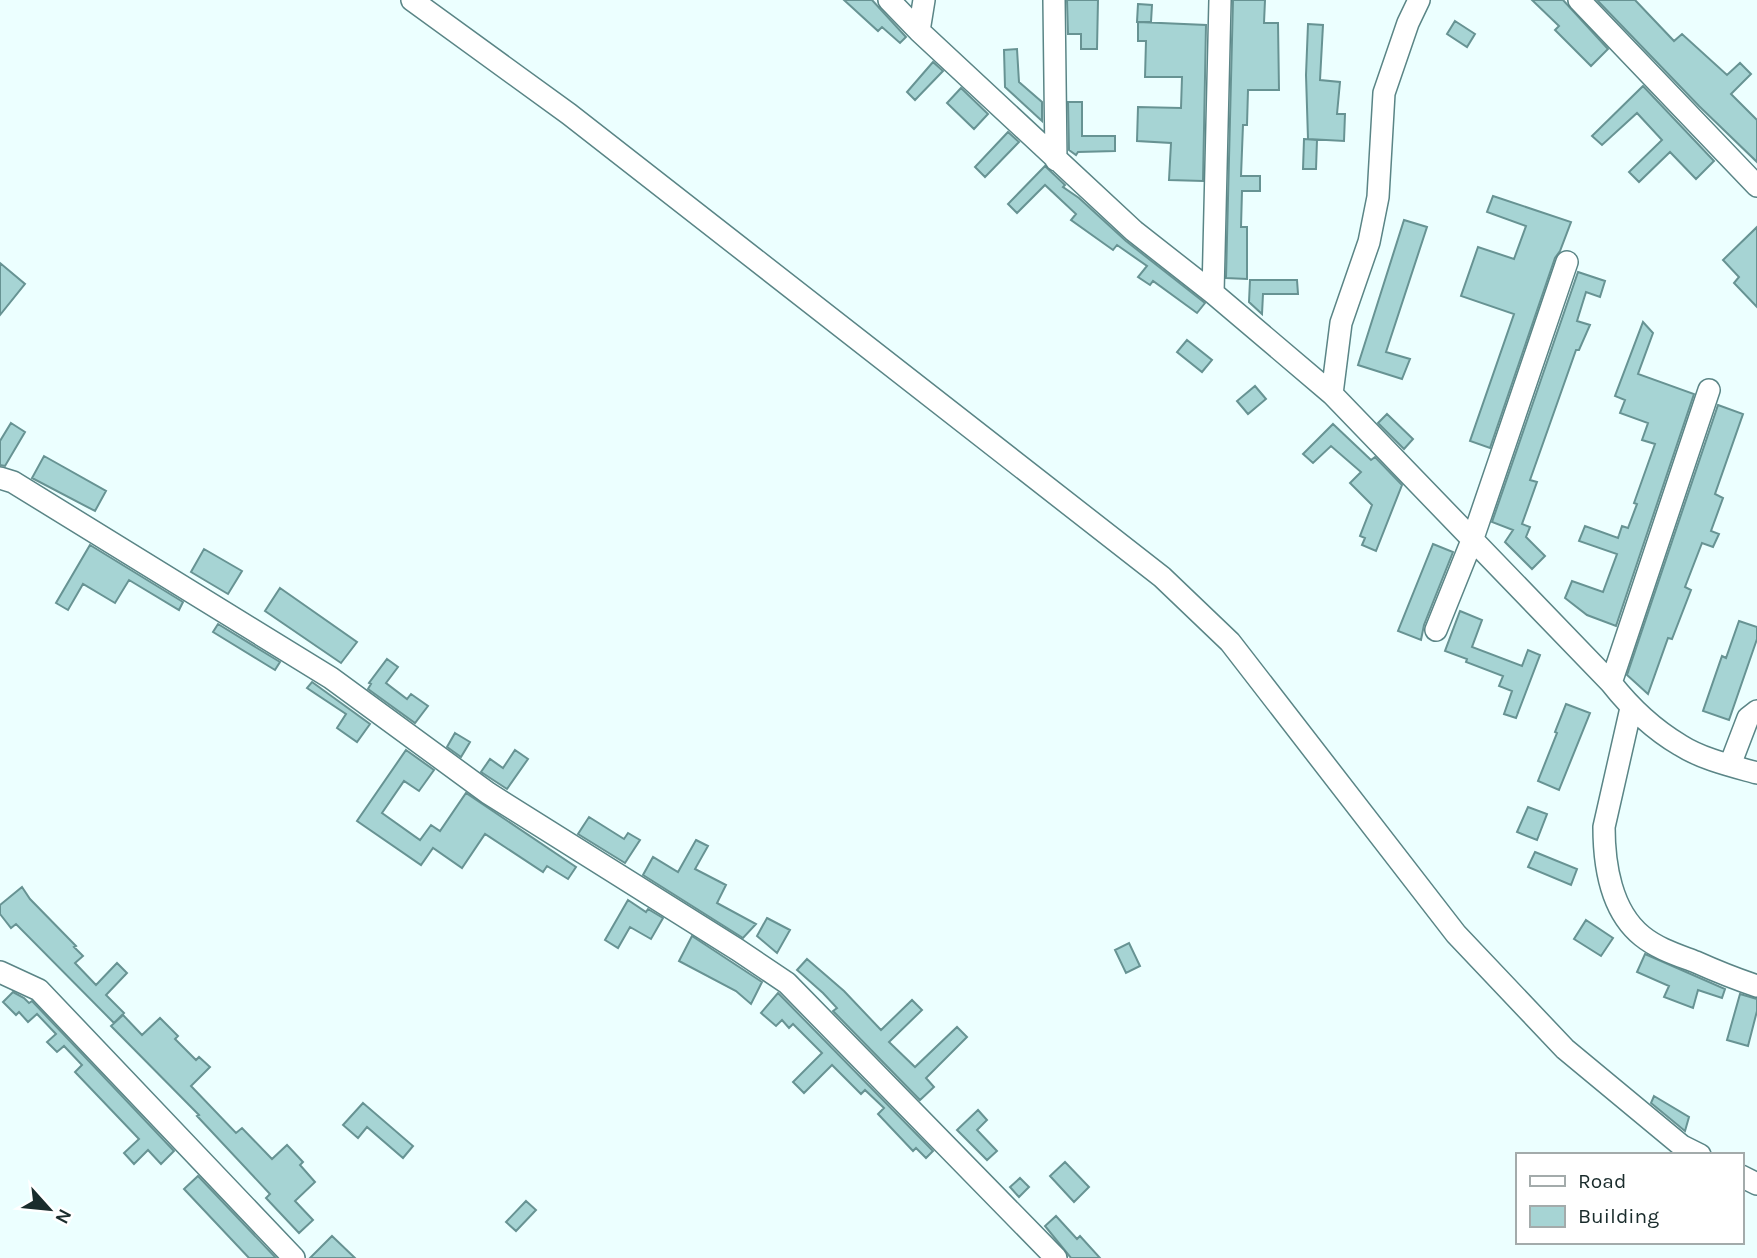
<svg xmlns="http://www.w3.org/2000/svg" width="1757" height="1258" viewBox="0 0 1757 1258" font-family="Karla,sans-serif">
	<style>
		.building { fill: #a6d4d4; stroke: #679393; stroke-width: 2 }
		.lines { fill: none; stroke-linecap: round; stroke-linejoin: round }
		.minor-casing { stroke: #5a8586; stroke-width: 24 }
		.minor { stroke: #fff; stroke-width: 21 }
	</style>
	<rect width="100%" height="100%" fill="#ecffff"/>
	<path class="building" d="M844,0H872L906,37L900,43L882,27L878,31Z
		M1067,0H1098L1097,49H1081V34H1068Z
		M1233,0H1265L1264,23H1278L1279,90H1248L1247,125H1243L1241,176H1260V191H1242L1241,227H1247V279L1226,278Z
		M1532,0H1563L1608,49L1591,66L1555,30L1559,26Z
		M1597,0H1635L1674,41L1682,34L1727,75L1740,63L1751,74L1731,94L1757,120V162L1699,106Z
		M1138,4L1152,5L1151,22H1137Z
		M1455,21L1475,34L1467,47L1447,34Z
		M1138,22L1206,25L1203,181L1169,180L1171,143L1137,141L1138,107L1181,108L1182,77H1145L1146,41H1138Z
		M1308,24L1323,25L1320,80L1340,82L1337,114H1345L1344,141L1308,139L1306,75Z
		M1017,49L1019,82L1042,102V121L1005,87L1004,50Z
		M933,62L943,71L915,100L907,92Z
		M1643,86L1714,161L1696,179L1670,152L1639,182L1629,172L1662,140L1637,113L1602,145L1592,136Z
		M961,88L988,114L974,129L947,103Z
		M1068,102H1082V136H1115V151L1078,152L1076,155L1069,150Z
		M1008,132L1019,142L985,177L975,167Z
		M1304,139L1317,140L1316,169H1303Z
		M1045,166L1065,185L1063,187L1079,198L1126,241L1205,303L1197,313L1153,281L1150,285L1138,277L1147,266L1117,245L1113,250L1071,220L1076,214L1045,185L1017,213L1008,204Z
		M1493,196L1571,222L1560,251L1555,258L1490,448L1470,441L1514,314L1461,296L1478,247L1514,259L1526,226L1487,212Z
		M1404,220L1427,227L1386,352L1410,359L1402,379L1358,365Z
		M1757,227V307L1734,283L1739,277L1723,260Z
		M0,263L25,284L0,315Z
		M1578,272L1605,281L1600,297L1586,292L1577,321L1590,325L1579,350H1576L1530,480L1537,482L1522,524L1530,527L1526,537L1545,556L1532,569L1505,542L1513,530L1492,522Z
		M1250,280H1297L1298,294H1263L1262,314L1249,302Z
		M1643,322L1653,333L1638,374L1694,394L1616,626L1587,615L1565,598L1572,581L1603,592L1617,554L1579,541L1585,526L1618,538L1622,526L1628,528L1637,504L1634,503L1655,444L1642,440L1648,423L1620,413L1625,400L1615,396Z
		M1187,340L1212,360L1202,372L1177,352Z
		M1255,386L1266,399L1248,414L1237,401Z
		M1718,405L1743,414L1715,494L1723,498L1711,531L1719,534L1713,547L1702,543L1685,587L1691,590L1672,639L1668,638L1648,694L1627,675Z
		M1387,414L1413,439L1404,449L1378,423Z
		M11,423L25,432L5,466L0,465V441Z
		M1333,424L1371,460L1375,457L1402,485L1376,551L1362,545L1365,538L1360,536L1372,505L1350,483L1361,472L1331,446L1313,463L1303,454Z
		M44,456L106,491L95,511L32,478Z
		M1433,544L1453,552L1424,625L1421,640L1398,631Z
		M90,545L183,602L179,610L129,580L115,603L83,584L68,610L56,603Z
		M204,549L242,571L228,594L191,572Z
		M280,588L357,642L341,663L265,611Z
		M1460,611L1482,620L1472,647L1522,666L1528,650L1540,655L1516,718L1504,714L1512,691L1499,686L1503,676L1466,662L1467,659L1445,651Z
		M1739,621L1757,627V639L1729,720L1703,711L1722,656L1726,658Z
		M218,624L280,662L275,670L213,632Z
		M387,659L398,667L386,683L407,699L411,694L428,706L415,723L368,689L371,684L369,683Z
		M312,682L370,724L357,742L337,728L346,714L307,688Z
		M1566,704L1590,713L1559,790L1538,781L1557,733L1555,732Z
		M455,733L470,742L461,757L447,747Z
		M406,750L434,770L419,791L404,781L382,813L420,840L431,825L440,831L466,793L576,867L568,879L547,866L543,872L485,834L462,868L433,848L421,865L357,821Z
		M515,750L528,759L507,789L481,772L490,759L503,768Z
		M1528,807L1547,814L1537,840L1517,832Z
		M589,817L624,839L628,833L640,840L625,863L578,834Z
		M696,840L708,846L695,869L726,885L717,903L756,924L743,938L643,875L653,857L678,872Z
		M1535,852L1577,869L1571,885L1528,867Z
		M22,887L30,899L76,946L74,947L83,956L75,963L96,985L117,963L127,973L106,995L124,1013L114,1023L16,924L11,928L0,914V905Z
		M628,900L646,912L648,909L663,918L651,939L630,927L618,948L605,940Z
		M767,918L790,930L777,953L757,936Z
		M1586,920L1613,938L1601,956L1574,939Z
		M692,936L762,982L751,1004L736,991L679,961Z
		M1129,943L1140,966L1126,973L1115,950Z
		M1645,954L1725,989L1722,998L1698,990L1693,1008L1664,997L1669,986L1637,972Z
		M807,959L844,991L881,1030L912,1000L922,1010L889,1042L915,1067L957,1027L967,1037L926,1078L934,1087L920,1100L833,1011L837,1008L823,993L797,970Z
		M13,992L24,998L29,1003L32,1001L174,1151L161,1164L148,1150L134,1164L124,1153L139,1139L75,1072L82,1065L64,1046L57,1052L47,1042L56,1034L37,1014L28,1022L19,1012L16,1015L3,1002Z
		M778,993L933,1151L926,1158L916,1148L913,1151L878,1114L884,1108L865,1090L861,1094L832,1065L804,1093L793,1082L822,1053L793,1024L789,1028L782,1020L776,1026L761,1013Z
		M1740,994L1757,999V1011L1748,1046L1727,1040Z
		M123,1015L142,1035L160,1018L178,1036L175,1039L196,1060L199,1057L210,1067L191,1086L236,1133L242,1128L272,1159L287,1145L303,1162L300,1165L315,1182L295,1201L313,1220L299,1233L266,1198L270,1194L197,1116L199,1115L111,1026Z
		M1654,1096L1689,1117L1685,1131L1651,1103Z
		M363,1103L413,1146L403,1158L367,1127L358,1138L343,1125Z
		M978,1110L987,1120L977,1130L997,1151L987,1160L957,1130Z
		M1065,1162L1089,1187L1074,1202L1050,1176Z
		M198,1176L276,1258H249L184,1189Z
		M1020,1178L1029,1187L1019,1197L1010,1187Z
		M526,1201L536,1210L516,1231L506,1222Z
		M1056,1216L1077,1239L1080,1236L1100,1258H1071L1045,1226Z
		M332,1236L355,1258H310Z"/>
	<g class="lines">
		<defs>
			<path id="minor" d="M412,0L569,114L1162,577L1230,642L1456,934L1565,1049L1682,1146L1700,1155
				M889,0L919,31L1134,231L1213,293L1332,394L1611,683C1630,707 1653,729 1680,745C1702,759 1732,766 1757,773
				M1054,0L1056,160
				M1579,0L1757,186
				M919,31L924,0
				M1213,293L1220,0
				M1332,394L1341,323L1369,242L1378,197L1384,93L1408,23L1419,0
				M0,478L13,482L331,678L488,793L738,950L787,983L1056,1258
				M1436,630L1473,538L1567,262
				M1611,683L1709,390
				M1631,708L1604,827C1604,864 1611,911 1642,936C1658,949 1678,955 1696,962C1716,971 1736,979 1757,986
				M1730,765L1748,718L1757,711
				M0,972L39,990L294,1258
				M1741,1176L1757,1184"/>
		</defs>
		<use href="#minor" class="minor-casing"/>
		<use href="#minor" class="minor"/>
	</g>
	<rect x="1516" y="1153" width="228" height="91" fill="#ffffff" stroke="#a3abab" stroke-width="2"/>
	<rect x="1530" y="1176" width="35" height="10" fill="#ffffff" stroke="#a3abab" stroke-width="2"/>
	<text x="1578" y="1188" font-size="21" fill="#1a2c2c">Road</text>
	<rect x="1530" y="1206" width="35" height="21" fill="#a6d4d4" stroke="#a3abab" stroke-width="2"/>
	<text x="1578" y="1223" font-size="21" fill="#1a2c2c">Building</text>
	<g transform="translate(49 1209) rotate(117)" stroke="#ffffff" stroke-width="5" paint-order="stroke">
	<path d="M0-5L12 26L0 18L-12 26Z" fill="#1a2c2c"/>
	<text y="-10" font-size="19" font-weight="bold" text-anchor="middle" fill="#1a2c2c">N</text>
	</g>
</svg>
